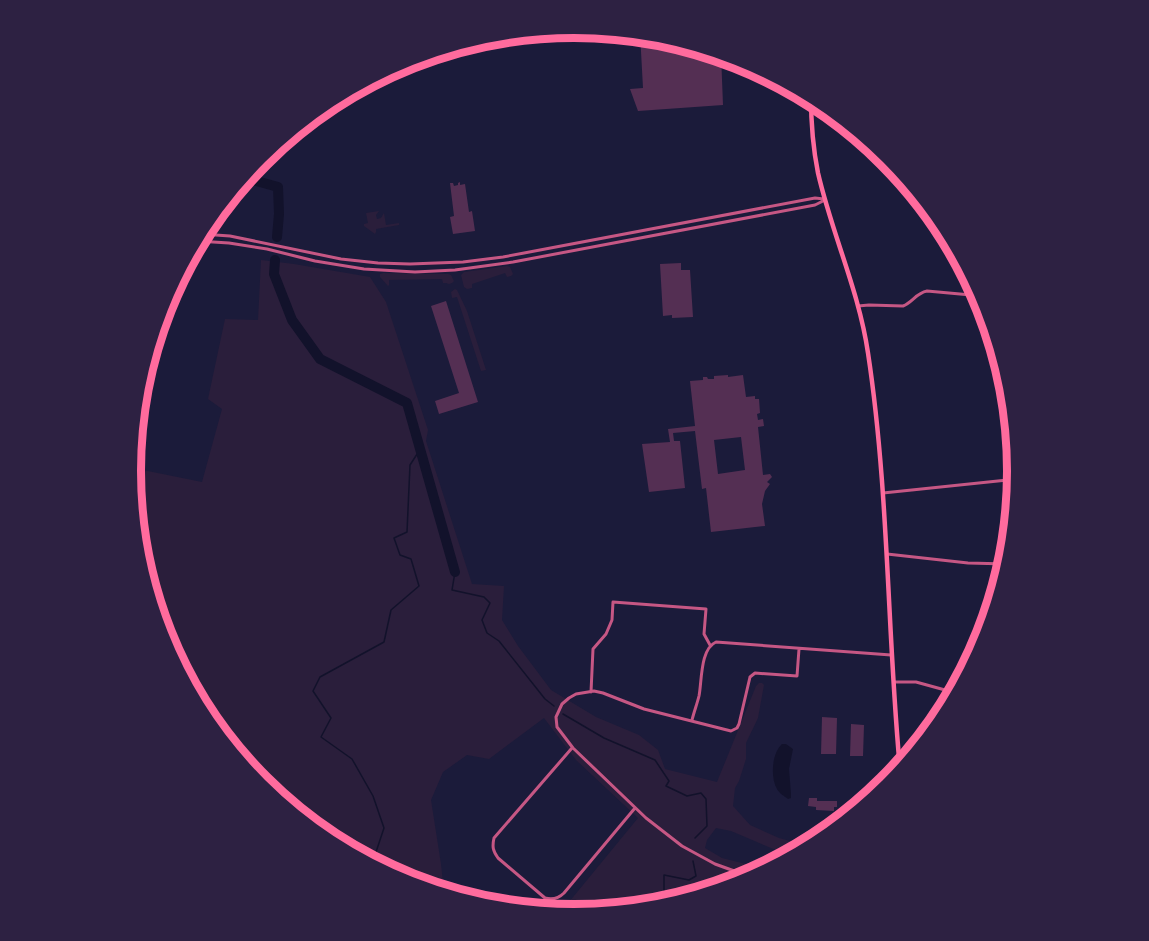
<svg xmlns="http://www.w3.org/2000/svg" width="1149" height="941" viewBox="0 0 1149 941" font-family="'Sofia Sans Condensed',sans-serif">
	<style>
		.green { fill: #2a1e3b }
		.water { fill: #12122b }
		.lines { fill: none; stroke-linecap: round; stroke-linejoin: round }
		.stream { stroke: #12122b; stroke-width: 1.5 }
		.river { stroke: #12122b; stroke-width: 10 }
		.building { fill: #542f53; fill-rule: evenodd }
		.minor { stroke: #c65784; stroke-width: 3 }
		.secondary { stroke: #ff6b9d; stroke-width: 4.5 }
		.rim { fill: none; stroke: #ff6b9d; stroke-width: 8 }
	</style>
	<rect width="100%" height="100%" fill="#1b1b3a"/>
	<path class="green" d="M379,211L376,215L377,219L381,218L384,213L386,225L399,223V225L376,229V232L375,234L364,226V224L368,223L366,213Z
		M261,260L294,264L370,277L386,302L428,430L426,441L472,584L504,586L502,620L518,646L551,690L596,717L639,735L658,750L665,769L717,782L756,686L759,683H762L764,685L758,718L746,743V759L739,781L735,788L733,806L750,825L779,838L808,846L790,856L731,831L716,828L707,840L705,848L722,858L766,869L744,880L661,906L574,914L560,913L638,818L576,760L544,718L489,759L467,755L443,772L431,800L441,864L444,892L404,880L328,839L261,784L206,717L165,640L139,557L131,471L133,468L202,482L222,409L208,399L225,319L258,320Z
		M507,266L510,267L513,274L511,276L507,277L505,273L472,284V288L467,289L464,287L461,275L464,272Z
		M383,273L448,274L451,275L454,281L452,283L449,284L446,283H443L442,279L389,280V285L388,286L380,277V274Z
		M455,289L457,290L467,311L486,370L481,371L457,297L452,298L451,292Z"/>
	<path class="water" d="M782,744H786L793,749L789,769L791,794V798L788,799C784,796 779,793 777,789C770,777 772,753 782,744Z"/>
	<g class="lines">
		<path class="stream" d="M455,572L452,590L484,597L490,603L482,620L487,633L499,641L545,699L554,706
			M563,714L604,738L655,760L669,781L666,786L687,796L701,793L706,799L707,826L695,838
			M377,866L376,852L384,828L373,796L352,759L321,737L331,718L313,691L320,677L384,642L391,610L419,586L411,559L400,555L394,538L407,532L410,465L421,448
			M664,905V875L689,880L696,876L693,861"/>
		<path class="river" d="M247,174L253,180L278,187L279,214L277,237
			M275,260L274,274L292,320L320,359L407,403L455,572"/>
	</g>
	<path class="building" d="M640,33L661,36L721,54L723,105L638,111L630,89L643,88Z
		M460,182V185L465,184L469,212L472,211L475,231L453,234L450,217L454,216L450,183H453L454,186L458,185V183Z
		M681,263V270H690L693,317L672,318V315L663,316L660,264Z
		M446,301L478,402L439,414L435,401L459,393L431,306Z
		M728,375V377L743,375L746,397L755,396V399H759L760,413L757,414L758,420L763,419L764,426L758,427L763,475L770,474L772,477L767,482L770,484L765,491L762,504L765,526L711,532L706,488L702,489L695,431L673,433L674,441H680L685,488L649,492L642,444L670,442L668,429L695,426L690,381L703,380V377H707L708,379H714V376ZM741,437L745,470L718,474L714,440Z
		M822,717L837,718L836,754H821Z
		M851,724L864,725L863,756H850Z
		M809,798H817V801H837V807H834V811L816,810V807L808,806Z"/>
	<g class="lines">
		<path class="minor" d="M201,234L230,236L341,259L378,263L410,264L463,262L503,257L815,198L824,199
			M197,241L229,243L267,249L315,261L364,269L415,272L455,270L513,262L815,205L825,200
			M858,306L869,305L903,306C913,302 916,293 927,291L982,296
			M883,493L1017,479
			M887,554L968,563L1007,564
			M894,682H916L956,693
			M591,692L593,649L606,634L612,620L613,602L706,609L704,634L710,645
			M692,720C694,712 697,704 699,696C702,681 700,649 716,642L891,655
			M572,748L494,838C492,847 493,851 498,858L545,898C552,900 559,898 564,893L635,808
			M751,877L715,864L682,846L646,818L573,748L557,727L556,717L562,704L569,698L576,694L594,691L603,693L644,709L731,731L737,728L739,724L750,677L755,673L797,676L799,649"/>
		<path class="secondary" d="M811,97C811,122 813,148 818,173C832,234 859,291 868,353C889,491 887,631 900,769"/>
	</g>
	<path d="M0 0H1149V941H0ZM141 471a433 433 0 1 1 866 0a433 433 0 1 1-866 0Z" fill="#2d2142" fill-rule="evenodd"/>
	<path class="rim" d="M141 471a433 433 0 1 1 866 0a433 433 0 1 1-866 0Z"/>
</svg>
